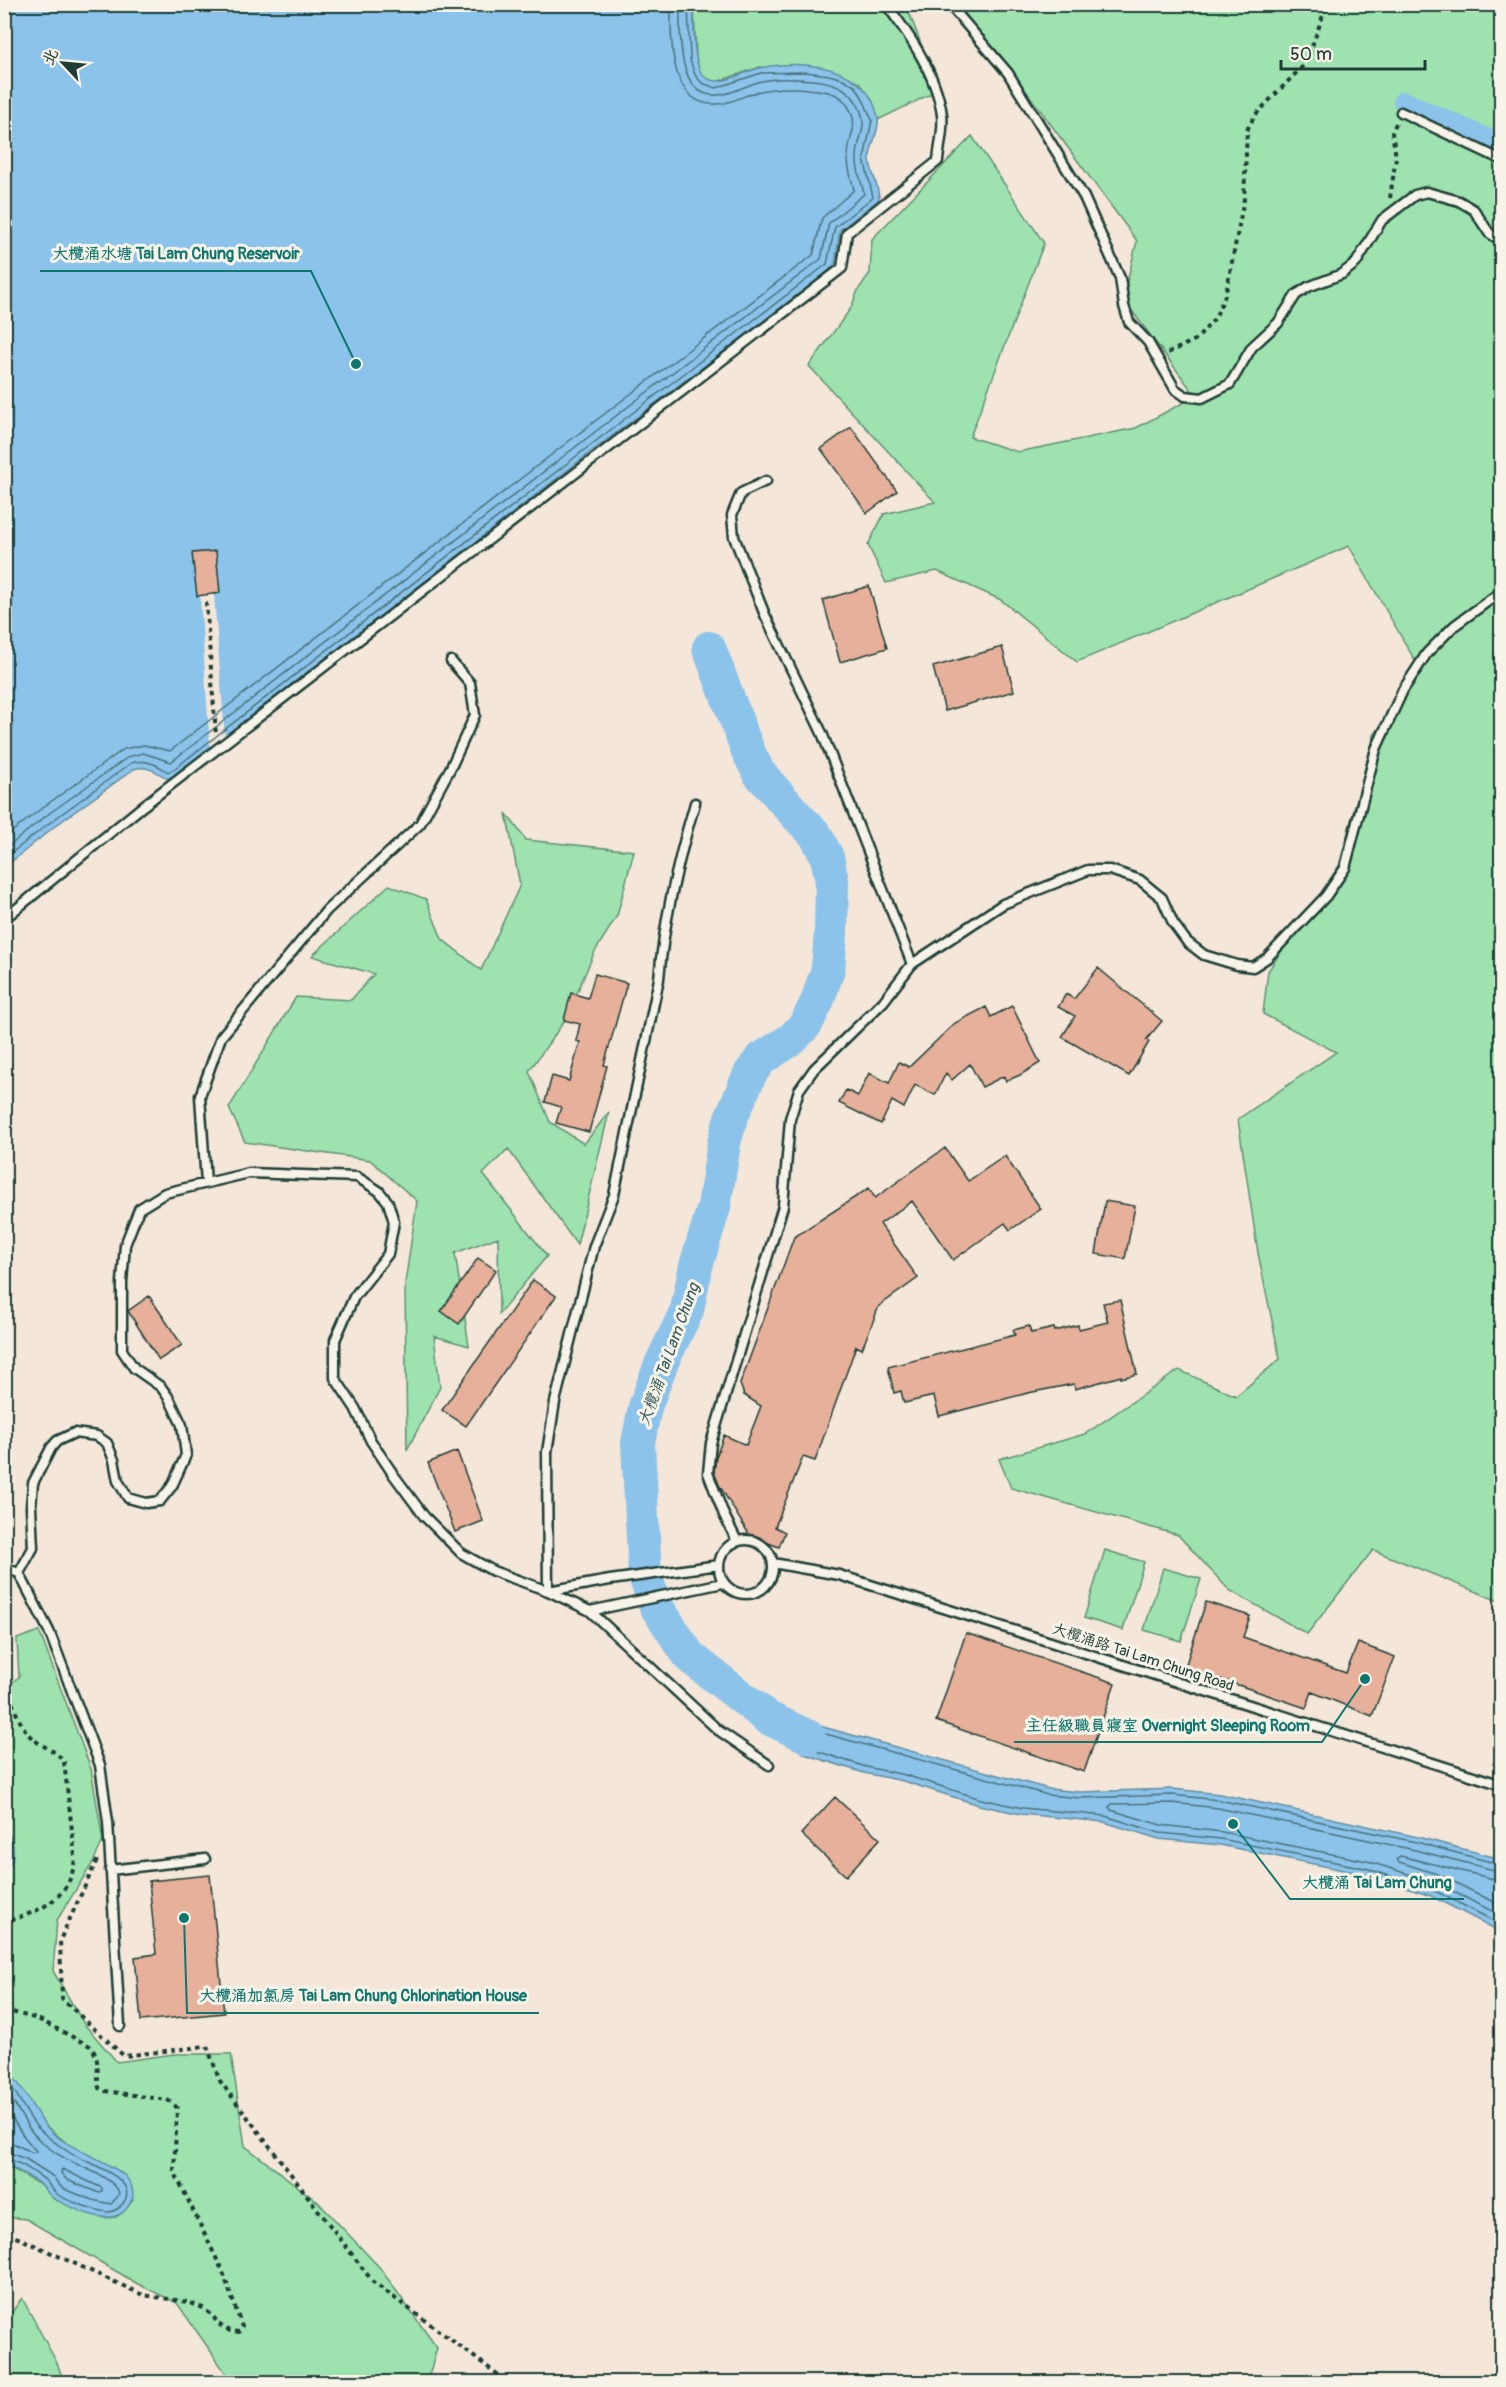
<svg xmlns="http://www.w3.org/2000/svg" width="1506" height="2387" viewBox="0 0 1506 2387" font-family="Pangolin,'LXGW WenKai TC',sans-serif">
	<style>
		.green { fill: #9ee3af; stroke: #5e9072; stroke-width: 1.5 }
		.water { fill: #8bc3ea; stroke: #608da1; stroke-width: 1.5 }
		.pier { fill: #f4e6d9 }
		.lines { fill: none; stroke-linecap: round; stroke-linejoin: round }
		.shore { stroke: #4a737d; stroke-width: 1.5 }
		.canal { stroke: #8bc3ea; stroke-width: 20 }
		.river { stroke: #8bc3ea; stroke-width: 34 }
		.building { fill: #e6b09b; stroke: #1f3d34; stroke-width: 1.5 }
		.service-casing { stroke: #1f3d34; stroke-width: 13 }
		.path { stroke: #1f3d34; stroke-width: 4; stroke-dasharray: 4.5 4.5; stroke-linecap: butt }
		.service { stroke: #f7f3e8; stroke-width: 8 }
		.labels { text-anchor: middle; stroke-width: 6; stroke-linejoin: round; paint-order: stroke }
		.street-label { font-size: 15px; fill: #1f3d34; stroke: #f7f3e8 }
		.water-label { font-size: 16px; font-style: italic; fill: #355858; stroke: #f7f3e8 }
		.leader { fill: none; stroke: #0f766e; stroke-width: 2 }
		.callout-dot { fill: #0f766e; stroke: #f7f3e8; stroke-width: 2 }
		.callout-label { font-size: 16px; text-anchor: middle; font-weight: bold; fill: #0f766e; stroke: #f7f3e8; stroke-width: 6; stroke-linejoin: round; paint-order: stroke }
	</style>
	<rect width="100%" height="100%" fill="#f4e6d9"/>
	<filter id="ink" filterUnits="userSpaceOnUse"><feTurbulence type="fractalNoise" baseFrequency=".0167" numOctaves="2"/><feDisplacementMap in="SourceGraphic" scale="12" xChannelSelector="R" yChannelSelector="G"/><feConvolveMatrix kernelMatrix="1 2 1 2 8 2 1 2 1" color-interpolation-filters="sRGB"/></filter>
	<g filter="url(#ink)">
		<path class="green" d="M694,5H906L939,90L878,120L868,95L860,83L760,67L716,82L705,78L700,72L696,58Z
			M953,5H1501V1602L1373,1550L1307,1634L1229,1590L1178,1535L1011,1488L999,1459L1085,1434L1179,1370L1236,1396L1280,1359L1258,1253L1238,1119L1336,1052L1263,1014L1268,971L1339,866L1374,735L1407,690L1417,664L1349,546L1077,662L1001,600L937,571L886,583L868,545L884,514L935,502L809,366L851,308L858,290L870,273L872,239L972,136L1044,243L970,437L1018,452L1136,428L1196,396L1123,299L1137,241L1029,95Z
			M506,813L526,840L634,851L617,916L594,953L566,1019L529,1071L550,1122L584,1144L609,1112L577,1245L508,1149L483,1174L547,1256L499,1314L498,1237L455,1253L469,1346L434,1336L440,1387L407,1450L405,1284L417,1201L370,1160L245,1142L229,1108L296,997L351,1000L374,974L312,956L389,885L426,899L442,939L481,970L520,885Z
			M1105,1550L1144,1562L1123,1630L1084,1618Z
			M1163,1568L1201,1579L1181,1641L1144,1630Z
			M39,1631L91,1769L103,1841L92,1864L57,1920L53,1971L84,2024L117,2062L174,2054H231L245,2146L318,2202L380,2268L437,2348L427,2382H232L177,2303L138,2284L26,2219L5,2217L4,2164L42,2186L54,2199L105,2218L116,2217L124,2211L133,2200L105,2163L74,2149L41,2122L17,2083L5,2070V1871C16,1859 13,1839 5,1827V1688L19,1677L17,1639Z
			M22,2298L57,2363L64,2382H5V2322Z"/>
		<path class="water" d="M5,5H694C694,21 692,66 704,76C719,90 743,71 760,68C803,59 869,65 878,118C880,131 870,145 870,158C870,172 879,185 879,199L840,230L835,264L827,273L587,455L178,774L168,779C157,772 147,765 134,769L55,826L5,867Z
			M780,1717L794,1719L1049,1789L1080,1792L1173,1789L1220,1794L1418,1837L1501,1859V1932L1431,1896L1363,1874L1220,1845L1159,1839L1104,1822L1021,1814L979,1805L903,1781L864,1773L807,1755L791,1745L774,1728L768,1718Z
			M4,1827C15,1842 18,1856 5,1871Z
			M4,2070C26,2084 33,2116 54,2134C75,2152 104,2158 125,2176C131,2182 133,2188 133,2196C132,2201 130,2204 127,2208C112,2229 74,2209 56,2200C49,2197 46,2189 40,2184C29,2176 17,2170 5,2164Z"/>
		<path class="pier" d="M216,551L220,593L214,594L225,737L210,749L200,596H197L192,553Z"/>
		<g class="lines">
			<path class="shore" d="M4,838L42,808L124,749L144,745L170,751L573,438L813,255L822,218L854,190C852,180 848,170 848,159C847,137 861,127 848,106C841,94 830,92 817,90C796,87 774,87 753,93C741,97 731,103 718,104C668,108 671,37 671,4
				M4,850L47,815L128,757L143,753L171,762L578,445L821,259L829,223L864,194C862,182 856,170 857,158C857,135 870,129 858,105C850,90 838,84 821,81C802,79 781,77 762,81C747,84 734,94 718,95C676,99 680,31 680,4
				M4,859L52,821L131,763C146,759 156,764 168,772L174,769L583,451L827,264L835,227L873,197L864,159L872,120L863,99L856,87L843,79L829,75L806,72L761,73L716,88L702,83L695,75L690,60L688,4
				M1502,1865L1416,1842L1219,1800L1172,1795L1080,1798L1048,1795L793,1725L785,1724L783,1727L795,1740L810,1749L866,1767L905,1775L981,1799L1023,1808L1105,1816L1160,1833L1221,1839L1365,1868L1433,1890L1502,1925
				M1502,1872L1415,1850L1218,1808L1172,1803L1112,1804L1109,1807L1111,1810L1161,1825L1222,1832L1367,1861L1436,1883L1502,1916
				M1502,1881L1413,1859L1400,1856L1397,1859L1399,1862L1440,1875L1502,1906
				M4,2077C18,2092 24,2112 37,2127C47,2137 58,2145 70,2153C84,2162 140,2178 124,2202C120,2208 116,2211 109,2212C99,2212 65,2200 57,2194C52,2190 49,2184 45,2180C34,2172 18,2160 4,2159
				M4,2088C14,2101 20,2115 29,2128C38,2141 54,2153 68,2160C80,2167 119,2179 119,2195L111,2204L92,2200L62,2188L51,2175L26,2159L4,2151
				M4,2105L22,2134L36,2151L33,2153L15,2144L4,2142
				M62,2169L102,2188V2191L99,2193L67,2180L61,2173Z"/>
			<path class="canal" d="M1403,101L1502,145"/>
			<path class="river" d="M709,648L748,751L759,773L798,817L815,834L827,857L832,881L831,933L828,969L817,1002L806,1024L792,1039L761,1059L750,1074L731,1118L724,1143L714,1207L696,1266L687,1310L662,1362L645,1407L638,1443L645,1576L656,1606L690,1657L768,1718L809,1737"/>
		</g>
		<path class="building" d="M851,427L897,491L867,513L821,449Z
			M216,551L220,593L197,596L192,553Z
			M869,586L887,648L840,662L823,600Z
			M1002,647L1014,691L945,711L933,667Z
			M1098,968L1162,1021L1146,1040L1149,1042L1129,1076L1062,1037L1075,1016L1058,1007L1066,994L1074,999Z
			M595,974L627,983L604,1065L607,1066L589,1132L556,1123L561,1107L545,1102L552,1076L569,1081L580,1042L576,1041L580,1024L564,1020L571,993L588,998Z
			M1012,1006L1040,1063L1020,1075L1006,1081L1004,1076L982,1087L970,1064L952,1080L946,1073L935,1095L915,1085L904,1108L892,1101L881,1124L839,1103L846,1090L858,1096L869,1073L889,1083L899,1062L909,1067L955,1023L986,1007L991,1017Z
			M945,1148L968,1181L1005,1156L1041,1209L1010,1230L1005,1223L953,1260L912,1201L880,1224L918,1278L879,1306L862,1349L856,1346L815,1461L803,1457L775,1527L785,1532L779,1547L750,1536L719,1485L714,1472L716,1457L724,1435L746,1445L761,1406L744,1395L740,1384L794,1237L869,1188L875,1198Z
			M1105,1201L1135,1206L1125,1259L1096,1254Z
			M478,1258L496,1270L459,1324L441,1311Z
			M533,1280L556,1296L466,1426L442,1410Z
			M149,1296L182,1345L159,1360L128,1311Z
			M1120,1300L1137,1374L1121,1378V1376L1075,1389L1074,1384L1028,1393L939,1416L934,1396L904,1403L901,1391L894,1393L888,1367L1015,1335L1013,1330L1029,1326L1031,1333L1054,1328L1055,1331L1078,1325L1079,1329L1108,1322L1103,1303Z
			M457,1451L483,1521L455,1532L428,1463Z
			M1206,1602L1250,1616L1243,1637L1346,1673L1358,1643L1395,1657L1372,1716L1312,1692L1306,1708L1185,1667Z
			M966,1633L1115,1683L1084,1772L936,1721Z
			M835,1797L880,1839L846,1876L801,1834Z
			M210,1875L224,2013L141,2021L135,1957L156,1954L149,1881Z"/>
		<g class="lines">
			<defs>
				<path id="service" d="M949,4L1008,73L1084,197L1120,278L1124,306L1129,322L1148,342L1175,389L1185,396L1202,398L1230,384L1252,347L1278,323L1296,295L1308,287L1342,274L1356,263L1382,220L1415,195L1427,192L1459,201L1474,210L1489,233L1502,241
					M1401,112L1502,160
					M766,481L741,493L732,515L734,537L765,615L822,733L912,964
					M695,803C678,860 664,920 659,979L614,1195L594,1246L555,1402L547,1452L548,1591L610,1580L719,1565
					M4,919L143,806L842,268L847,233L938,161C939,147 944,129 942,115C937,75 910,36 886,4
					M206,1183L200,1096L221,1037L327,910L420,824L451,767L475,715L470,683L451,661
					M719 1567a27 27 0 1 1 54 0a27 27 0 1 1-54 0Z
					M737,1541L724,1515L708,1473L711,1443L783,1206L790,1119L799,1090L814,1069L883,1002L912,964L1003,904L1088,870H1110L1140,880L1162,898L1173,923L1187,942L1204,955L1237,965L1253,967L1267,958L1326,896L1345,868L1376,749L1403,690L1427,653L1454,626L1502,591
					M773,1563L839,1575L1502,1785
					M4,1564L7,1569L19,1573L49,1631L100,1765L108,1822L120,2026
					M19,1573L33,1548L31,1507L33,1483L51,1448L57,1441L74,1433L97,1436L107,1443L114,1460L118,1481L128,1498L146,1503L160,1501L172,1486L186,1455L182,1425L169,1398L161,1387L134,1368L122,1350V1282L125,1245L139,1209L165,1193L249,1173L357,1177L379,1191L388,1202L394,1222L388,1254L354,1297L335,1340V1378L355,1408L371,1441L393,1474L424,1516L461,1553L493,1571L548,1591L590,1611L718,1730L769,1765
					M590,1611L723,1583
					M110,1870L205,1859"/>
			</defs>
			<use href="#service" class="service-casing"/>
			<path class="path" d="M1390,198L1396,157L1392,133L1396,123
				M1168,353L1197,339L1215,318L1226,293L1244,199L1247,130L1255,115L1306,63L1327,4
				M206,602L216,735
				M4,1677C9,1693 18,1725 31,1737C41,1747 55,1749 64,1762L75,1856C73,1898 40,1912 4,1922
				M97,1860L60,1940L62,1999L124,2056L207,2046L220,2081L373,2282L508,2382
				M4,2010L38,2019L90,2046C101,2058 96,2072 99,2088L105,2091L167,2100L173,2103L177,2108L174,2171L223,2272L242,2327L239,2332L230,2331L218,2324L213,2316L203,2308L188,2302L143,2295L21,2239L10,2235L4,2237"/>
			<use href="#service" class="service"/>
		</g>
	</g>
	<g class="labels">
		<g class="street-label">
			<text transform="translate(1143 1657) rotate(18)" y="5">大欖涌路 Tai Lam Chung Road</text>
		</g>
		<g class="water-label">
			<text transform="translate(668 1354) rotate(-70)" y="6">大欖涌 Tai Lam Chung</text>
		</g>
	</g>
	<path class="leader" d="M356 364L311 271H40M1365 1679L1322 1742H1014M1233 1824L1290 1899H1464M184 1918L187 2013H539"/>
	<g class="callout-dot">
		<circle cx="356" cy="364" r="6"/>
		<circle cx="1365" cy="1679" r="6"/>
		<circle cx="1233" cy="1824" r="6"/>
		<circle cx="184" cy="1918" r="6"/>
	</g>
	<g class="callout-label">
		<text x="176" y="259">大欖涌水塘 Tai Lam Chung Reservoir</text>
		<text x="1168" y="1731">主任級職員寢室 Overnight Sleeping Room</text>
		<text x="1377" y="1888">大欖涌 Tai Lam Chung</text>
		<text x="363" y="2001">大欖涌加氯房 Tai Lam Chung Chlorination House</text>
	</g>
	<rect width="1506" height="2387" fill="none" stroke="#f7f3e8" stroke-width="24"/>
	<rect x="12" y="12" width="1482" height="2363" fill="none" stroke="#1f3d34" stroke-width="2" filter="url(#ink)"/>
	<g transform="translate(63 63) rotate(296)" stroke="#f7f3e8" stroke-width="4.5" paint-order="stroke">
	<path d="M0-4.5L10 22L0 15L-10 22Z" fill="#1f3d34"/>
	<text y="-9" font-size="16" font-weight="bold" text-anchor="middle" fill="#1f3d34">北</text>
	</g>
	<path d="M1281 60v9h144v-9" fill="none" stroke="#1f3d34" stroke-width="3"/>
	<text x="1290" y="60" font-size="18" fill="#1f3d34" stroke="#f7f3e8" stroke-width="4.5" paint-order="stroke">50 m</text>
</svg>
